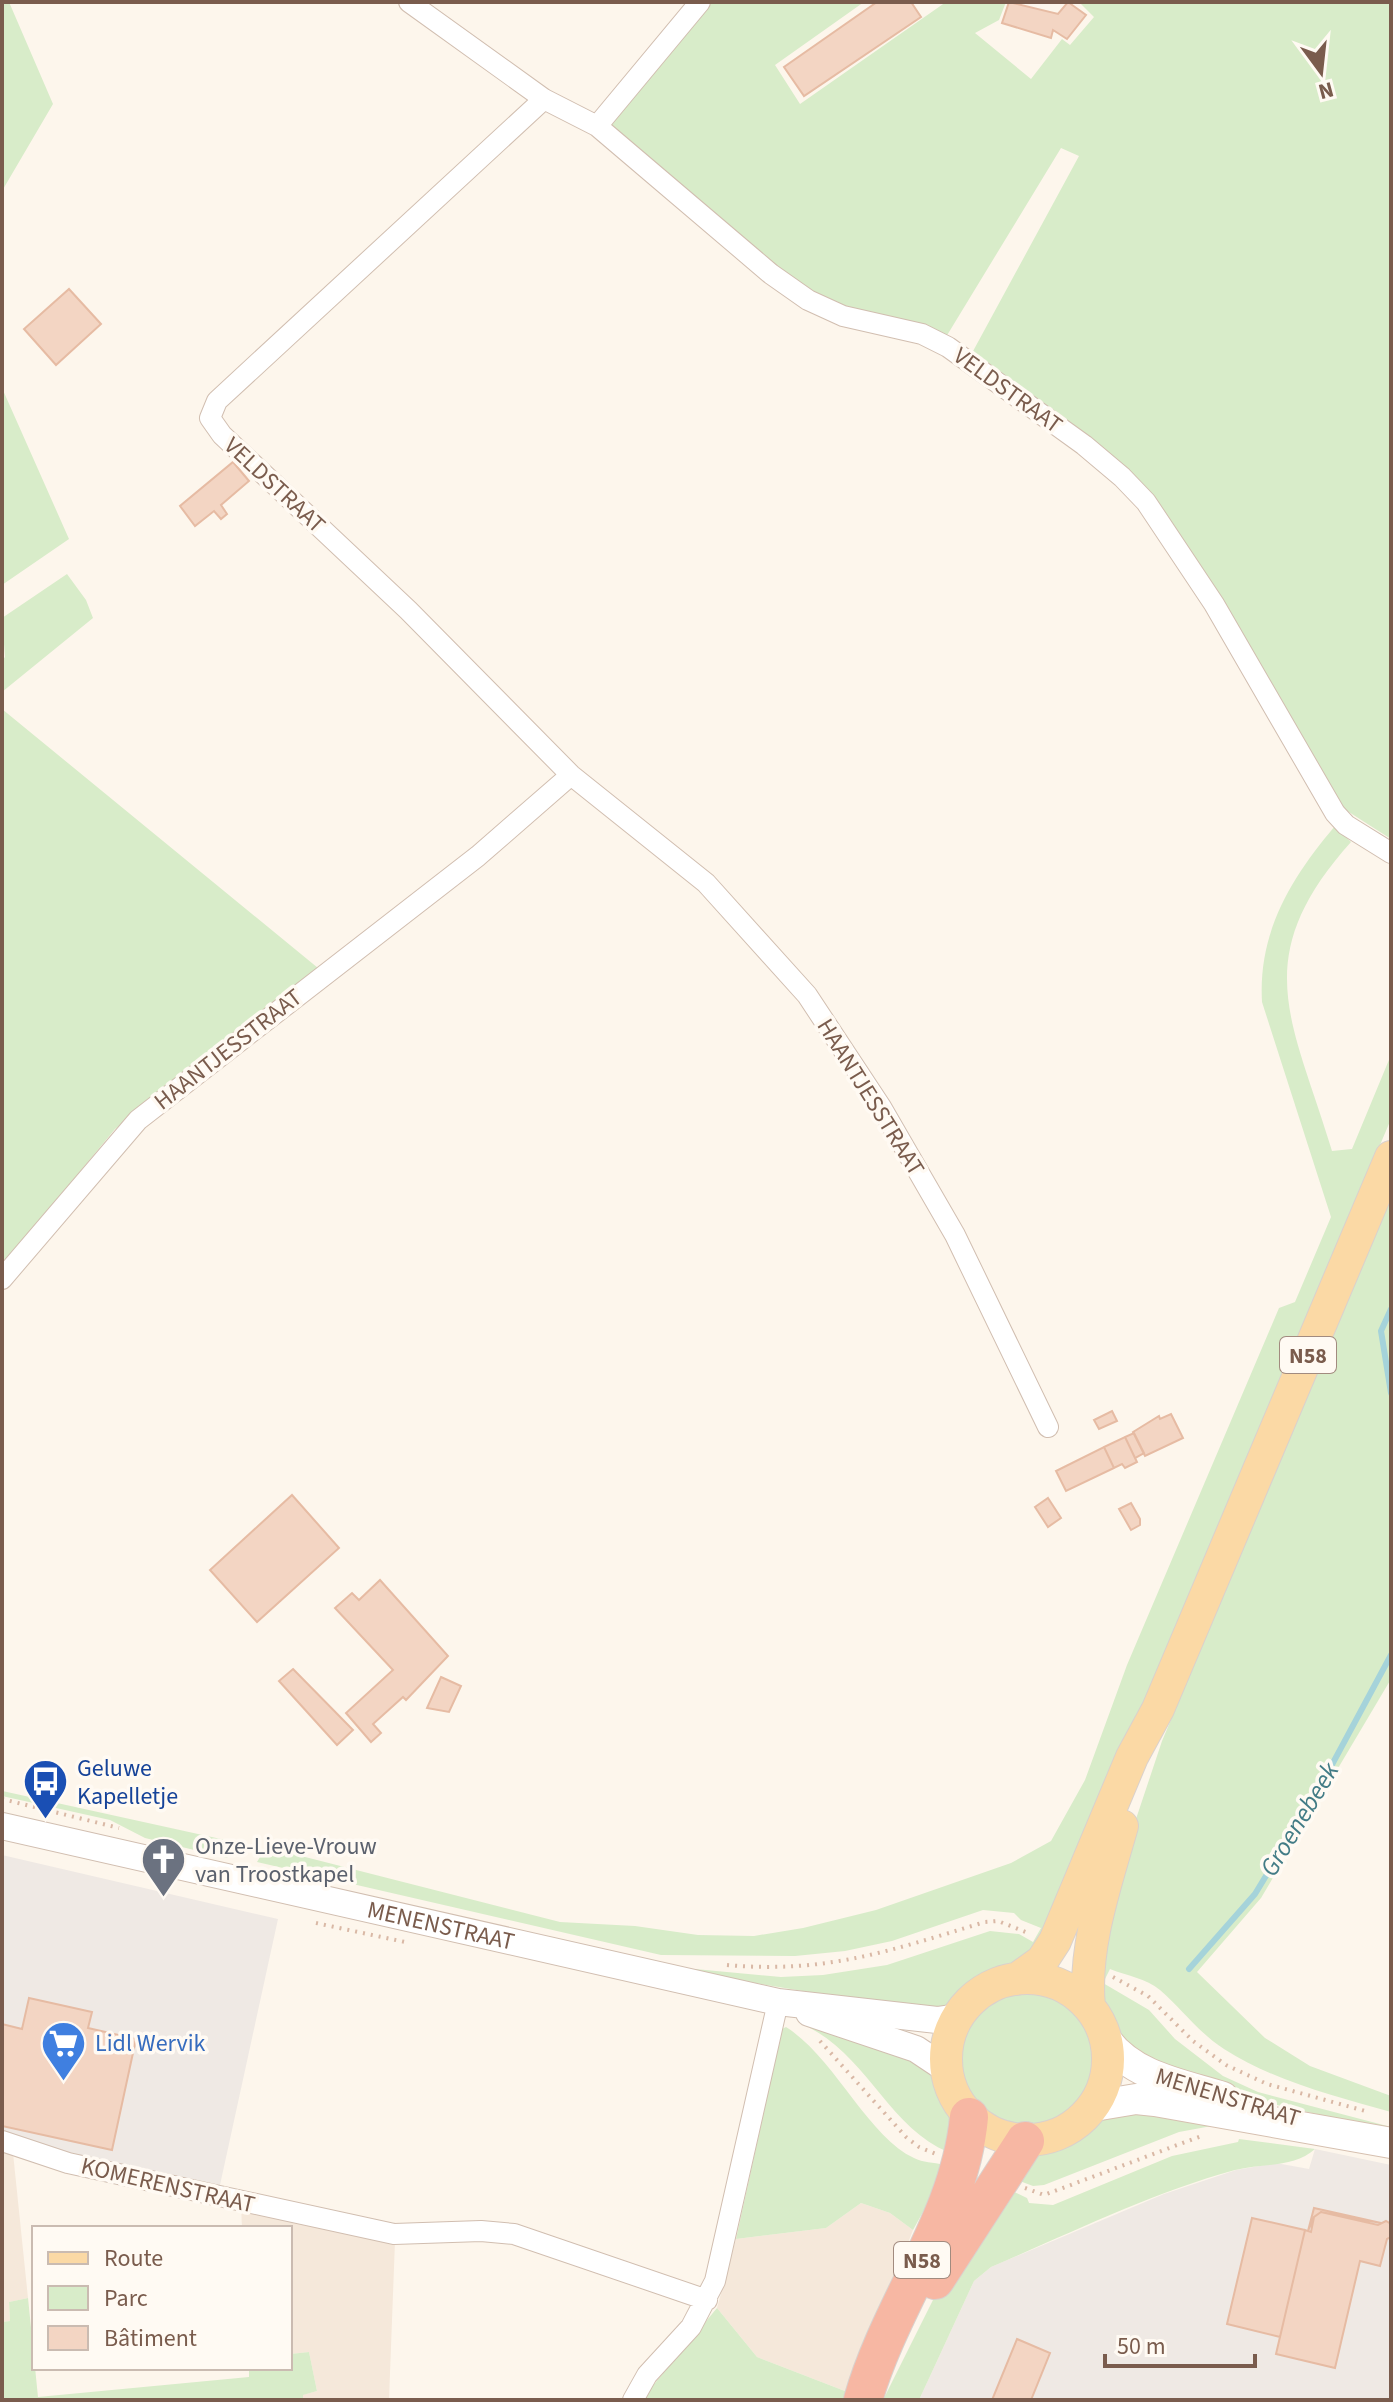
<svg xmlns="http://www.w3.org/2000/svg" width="1393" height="2402" viewBox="0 0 1393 2402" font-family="'Source Sans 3',sans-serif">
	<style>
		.residential { fill: #f5e8da }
		.industrial { fill: #efe9e4 }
		.green { fill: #d8ecc9 }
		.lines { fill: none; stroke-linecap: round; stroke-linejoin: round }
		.stream { stroke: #a5d3da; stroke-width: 6 }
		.building { fill: #f3d5c3; stroke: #e6bba3; stroke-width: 2 }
		.minor-casing { stroke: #d1beb0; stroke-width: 22 }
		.tertiary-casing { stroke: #d1beb0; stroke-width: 28 }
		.secondary-casing { stroke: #d6c0b0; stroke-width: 32 }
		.primary-casing { stroke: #dad1cd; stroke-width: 34 }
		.motorway-casing { stroke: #dad1cd; stroke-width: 40 }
		.path { stroke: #d9b8a5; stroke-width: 4; stroke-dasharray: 2 6; stroke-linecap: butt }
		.minor { stroke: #fff; stroke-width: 20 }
		.tertiary { stroke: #fff; stroke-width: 26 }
		.secondary { stroke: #fff; stroke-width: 30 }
		.primary { stroke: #fbd9a5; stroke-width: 32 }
		.motorway { stroke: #f7b7a3; stroke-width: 38 }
		.labels { text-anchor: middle; stroke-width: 7; stroke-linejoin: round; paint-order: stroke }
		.shield { fill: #fffaf3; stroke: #a28b7f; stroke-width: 2 }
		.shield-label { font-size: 22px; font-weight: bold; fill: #7a5c4d }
		.street-label { font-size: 24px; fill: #7a5c4d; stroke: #fffaf3 }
		.transit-label { font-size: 24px; fill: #164399; stroke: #fffaf3; text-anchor: start }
		.worship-label { font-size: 24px; fill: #5b616d; stroke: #fffaf3; text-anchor: start }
		.shop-label { font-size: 24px; fill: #366cbe; stroke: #fffaf3; text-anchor: start }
		.water-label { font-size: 26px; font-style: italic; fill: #437c86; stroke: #fffaf3 }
	</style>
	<rect width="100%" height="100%" fill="#fdf6ec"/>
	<path class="residential" d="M2,2149L13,2153L28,2298L9,2302L10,2321L2,2322Z
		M861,2203L890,2213L913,2230L850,2393L757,2357L717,2308L736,2239L826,2228Z
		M241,2206L395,2241L389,2400H303L302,2395L317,2391L309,2352L290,2354V2228H242Z"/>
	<path class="industrial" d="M2,1855L278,1919L220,2185L125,2168L2,2136Z
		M1315,2149L1391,2165V2400H919L974,2281L991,2267L1164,2194L1236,2170L1276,2163L1309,2169Z"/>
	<path class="green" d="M2,2H9L53,104L2,191Z
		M710,2H864L775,65L800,104L946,2H1006L999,20L975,33L1031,79L1062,39L1070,45L1094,17L1079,2H1391V839L1341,807L1127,471L1079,429L972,353L1079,156L1061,148L946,337C903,325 856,316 817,295C744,256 674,182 611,128L612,119Z
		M2,388L69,539L2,585Z
		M67,574L86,600L93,618L2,692V661L5,657L2,618Z
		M2,709L318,968L115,1129L2,1266Z
		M1335,826L1351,842C1246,959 1293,1021 1332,1151L1352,1149L1391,1055V1119L1246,1461L1053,1932L1005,1972L981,1981L942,2008L893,2006L694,1973L695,1969L781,1977L823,1975L887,1965L990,1931L1019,1934L1033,1942L1041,1928L1021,1920L1014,1913L983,1910L892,1941L845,1951L795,1956L661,1955L257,1862L266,1847L560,1922L635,1926L698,1935L754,1936L803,1928L876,1910L1011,1863L1051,1841L1085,1780L1127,1665L1279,1308L1295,1302L1331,1217L1262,1002C1258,932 1291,878 1335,826Z
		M1391,1198V1679L1261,1898L1197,1972L1265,2038L1310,2066L1391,2096V2112C1334,2096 1274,2081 1224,2049C1199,2033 1182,2009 1160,1990C1146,1978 1127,1976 1110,1969L1103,1983L1149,2010L1175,2039L1223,2076L1258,2092L1391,2127V2131L1277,2105L1149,2065L1124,2049L1101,2002L1106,1934L1135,1822L1162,1741Z
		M2,1791L7,1792L239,1843L227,1858L145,1838L110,1820L2,1796Z
		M959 2059a68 68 0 1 1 136 0a68 68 0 1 1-136 0Z
		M811,2024L911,2053L928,2069L958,2129L929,2212L924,2210L913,2230L890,2213L861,2203L826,2228L736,2239L782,2029L786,2027C834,2057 868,2137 914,2158C923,2163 933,2162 944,2165L948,2152C890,2128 867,2057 810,2028Z
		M1125,2109L1217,2125L1179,2132L1044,2185L1033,2186L1017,2180L1012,2191L1027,2198L1029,2203L1053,2205L1172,2156L1238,2142L1239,2139L1315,2149C1294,2168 1262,2163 1235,2170C1151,2193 1071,2233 991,2267L974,2281L919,2400H883L934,2298L1033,2154L1063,2145L1099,2119Z
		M28,2298L38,2397L249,2377V2368H290V2354L309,2352L317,2391L303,2395V2400H2V2322L10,2321L9,2302Z
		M717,2308L757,2357L850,2393L847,2400H641Z"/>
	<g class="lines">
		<path class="stream" d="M1391,1309L1381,1331L1391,1393
			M1189,1969L1255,1894L1320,1787L1391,1655"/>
	</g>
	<path class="building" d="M877,2H911L921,17L804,96L784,67Z
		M1009,2L1058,14L1068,2L1086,15L1067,39L1053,30L1051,38L1002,23Z
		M69,289L101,324L56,365L24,329Z
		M233,462L249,481L221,505L227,514L221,519L214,511L195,526L180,506Z
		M1112,1411L1117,1421L1099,1429L1094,1420Z
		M1171,1414L1183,1438L1145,1456L1133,1432L1159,1416L1160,1419Z
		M1134,1433L1144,1453L1135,1458L1125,1437Z
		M1125,1437L1137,1462L1125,1468L1122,1464L1114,1468L1104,1447Z
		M1104,1447L1114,1468L1066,1491L1056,1471Z
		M292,1495L339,1548L257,1622L210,1570Z
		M1048,1498L1061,1518L1048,1527L1035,1507Z
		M1131,1503L1140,1519V1525L1131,1530L1119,1509Z
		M380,1580L448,1656L406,1700L403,1697L373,1724L381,1733L371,1742L346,1713L393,1670L335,1608L352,1593L359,1600Z
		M293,1669L353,1730L337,1745L279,1681Z
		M441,1677L461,1686L449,1712L427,1708Z
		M29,1998L92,2012L88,2028L136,2039L112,2150L2,2126V2024L22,2029Z
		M1314,2208L1381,2223L1321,2212L1314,2217L1308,2231Z
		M1321,2212L1378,2225L1386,2221L1391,2224V2237L1387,2239L1380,2266L1360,2261L1335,2368L1276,2354L1305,2230L1311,2232L1314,2217Z
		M1252,2218L1305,2230L1280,2337L1227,2324Z
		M1017,2339L1050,2353L1031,2400H992Z"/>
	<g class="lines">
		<defs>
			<path id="minor" d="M409,2L544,99L597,126L771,274L808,300L843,316L922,334L948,347L1084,445L1122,477L1146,502L1214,604L1335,813L1346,825L1391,853
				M544,99L217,401L210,418L222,435L408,610L571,775L706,883L807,995L881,1107L955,1235L1048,1427
				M597,126L700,2
				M2,1279L138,1120L478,856L571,775
				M2,2141L68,2163L394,2234L481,2231L514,2234L707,2300
				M633,2400L647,2375L691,2327L715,2281L778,2002"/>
			<g id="tertiary">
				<path id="s1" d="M2,1826L778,2002L937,2020L958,2017"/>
				<path d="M809,2013L916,2049L946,2069"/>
			</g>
			<path id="secondary" d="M1107,2041C1134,2077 1182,2084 1223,2097
				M1094,2106L1136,2099L1155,2101L1391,2143"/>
			<path id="primary" d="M946 2059a81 81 0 1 1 162 0a81 81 0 1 1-162 0Z
				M1017,1979L1042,1961L1055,1941L1132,1757L1158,1709L1391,1157
				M1089,2006C1083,1947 1106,1883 1122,1826"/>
			<path id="motorway" d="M935,2280L1025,2141
				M863,2400C890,2304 960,2218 969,2117"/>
		</defs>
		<use href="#minor" class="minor-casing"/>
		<use href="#tertiary" class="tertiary-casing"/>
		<use href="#secondary" class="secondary-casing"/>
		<use href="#primary" class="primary-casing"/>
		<use href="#motorway" class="motorway-casing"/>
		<path class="path" d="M2,1799L119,1828
			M316,1923L405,1942
			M727,1965C827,1974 892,1950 985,1922L998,1921L1028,1933
			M1113,1977L1148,1996L1193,2041L1226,2065L1267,2084L1369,2112
			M820,2041L906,2137L919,2147L936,2154
			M1025,2188L1044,2195L1204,2135"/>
		<use href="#minor" class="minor"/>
		<use href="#tertiary" class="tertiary"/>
		<use href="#secondary" class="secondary"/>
		<use href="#primary" class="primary"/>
		<use href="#motorway" class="motorway"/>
	</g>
	<defs>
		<symbol id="bus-pin" viewBox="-11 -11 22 30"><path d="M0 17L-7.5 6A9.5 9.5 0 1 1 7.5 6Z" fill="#1a4fb4" stroke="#fffaf3"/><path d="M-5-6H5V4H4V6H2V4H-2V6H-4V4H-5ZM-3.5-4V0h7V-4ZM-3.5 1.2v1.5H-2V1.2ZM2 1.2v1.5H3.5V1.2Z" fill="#fff"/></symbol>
		<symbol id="church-pin" viewBox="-11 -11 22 30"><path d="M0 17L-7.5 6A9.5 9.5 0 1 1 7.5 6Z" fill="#6b7280" stroke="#fffaf3"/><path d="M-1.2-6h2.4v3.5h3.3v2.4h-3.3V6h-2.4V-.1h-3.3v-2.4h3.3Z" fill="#fff"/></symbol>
		<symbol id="supermarket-pin" viewBox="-11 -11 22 30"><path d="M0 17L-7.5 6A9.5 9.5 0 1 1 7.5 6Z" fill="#3f7fe0" stroke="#fffaf3"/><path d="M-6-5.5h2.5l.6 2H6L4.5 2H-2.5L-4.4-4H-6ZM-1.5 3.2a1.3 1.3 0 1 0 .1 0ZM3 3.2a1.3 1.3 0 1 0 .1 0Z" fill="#fff"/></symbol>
	</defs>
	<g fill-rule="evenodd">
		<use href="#bus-pin" x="20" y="1756" width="51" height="69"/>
		<use href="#church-pin" x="138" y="1834" width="51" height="69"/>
		<use href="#supermarket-pin" x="38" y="2018" width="51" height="69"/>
	</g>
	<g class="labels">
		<g class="shield">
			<rect x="1280" y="1337" width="56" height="36" rx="6"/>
			<rect x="894" y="2242" width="56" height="36" rx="6"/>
		</g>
		<g class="shield-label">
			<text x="1308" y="1363">N58</text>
			<text x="922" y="2268">N58</text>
		</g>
		<g class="street-label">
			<text transform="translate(1008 390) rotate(36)" y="8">VELDSTRAAT</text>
			<text transform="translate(275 485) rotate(43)" y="8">VELDSTRAAT</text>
			<text transform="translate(228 1049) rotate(-38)" y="8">HAANTJESSTRAAT</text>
			<text transform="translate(871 1097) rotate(58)" y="8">HAANTJESSTRAAT</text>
			<text dy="8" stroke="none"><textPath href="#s1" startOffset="450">MENENSTRAAT</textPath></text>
			<text transform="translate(1228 2097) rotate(17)" y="8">MENENSTRAAT</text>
			<text transform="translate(168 2185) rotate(13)" y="8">KOMERENSTRAAT</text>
		</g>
		<g class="transit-label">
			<text x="77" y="1776">Geluwe<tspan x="77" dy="28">Kapelletje</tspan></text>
		</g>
		<g class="worship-label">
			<text x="195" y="1854">Onze-Lieve-Vrouw<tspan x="195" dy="28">van Troostkapel</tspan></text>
		</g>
		<g class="shop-label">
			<text x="95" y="2051">Lidl Wervik</text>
		</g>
		<g class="water-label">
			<text transform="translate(1299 1819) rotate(-59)" y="9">Groenebeek</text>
		</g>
	</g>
	<rect width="1393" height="2402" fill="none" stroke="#7a5c4d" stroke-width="8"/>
	<rect x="32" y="2226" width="260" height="144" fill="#fffaf3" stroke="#cabbb1" stroke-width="2"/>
	<rect x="48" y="2252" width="40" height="12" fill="#fbd9a5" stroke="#cabbb1" stroke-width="2"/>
	<text x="104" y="2266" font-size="24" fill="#7a5c4d">Route</text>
	<rect x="48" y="2286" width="40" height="24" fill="#d8ecc9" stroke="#cabbb1" stroke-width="2"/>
	<text x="104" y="2306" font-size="24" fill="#7a5c4d">Parc</text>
	<rect x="48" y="2326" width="40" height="24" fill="#f3d5c3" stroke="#cabbb1" stroke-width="2"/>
	<text x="104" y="2346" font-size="24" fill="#7a5c4d">Bâtiment</text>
	<g transform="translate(1321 72) rotate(165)" stroke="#fffaf3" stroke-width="6" paint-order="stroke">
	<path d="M0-6L14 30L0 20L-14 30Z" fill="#7a5c4d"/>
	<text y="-12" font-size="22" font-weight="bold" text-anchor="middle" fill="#7a5c4d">N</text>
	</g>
	<path d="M1105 2354v12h150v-12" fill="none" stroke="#7a5c4d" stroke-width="4"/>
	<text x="1117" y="2354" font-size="24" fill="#7a5c4d" stroke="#fffaf3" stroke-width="6" paint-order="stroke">50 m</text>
</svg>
